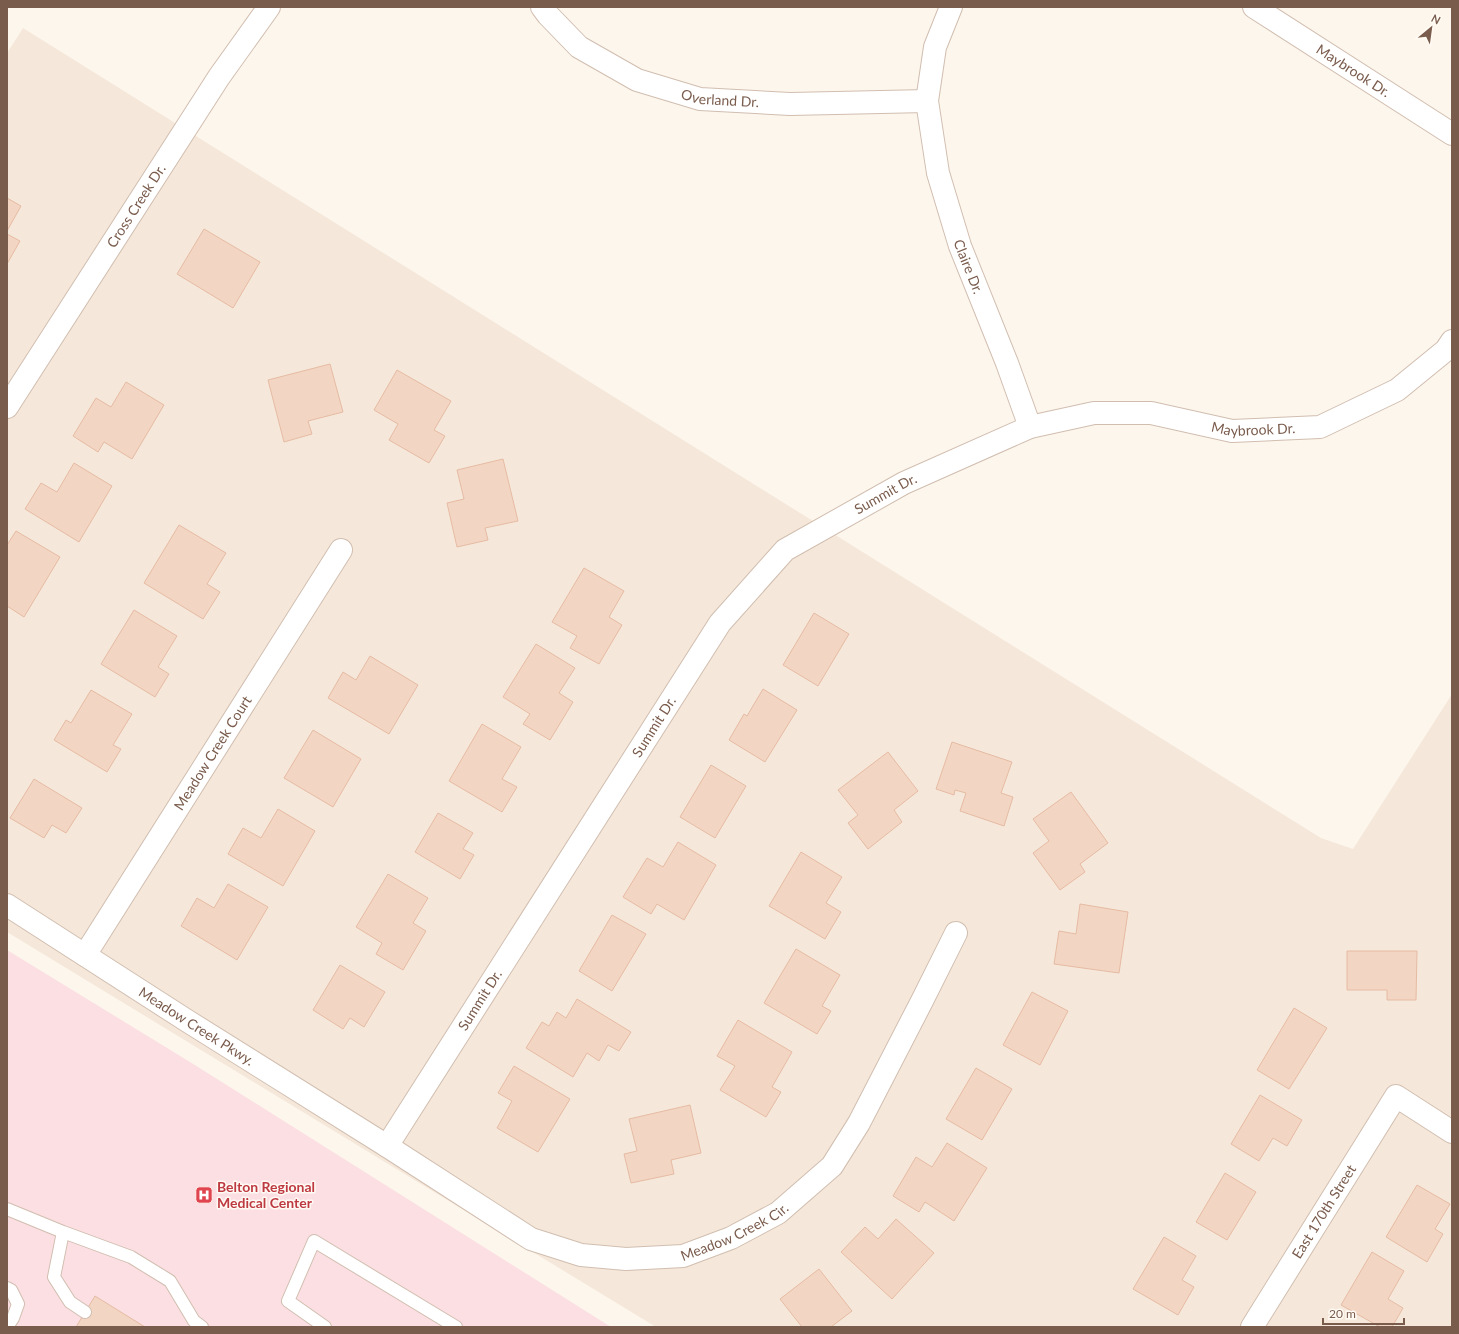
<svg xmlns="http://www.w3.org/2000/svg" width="1459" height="1334" viewBox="0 0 1459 1334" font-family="Lato,sans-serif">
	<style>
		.residential { fill: #f5e8da }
		.medical { fill: #fbdfe3 }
		.building { fill: #f3d5c3; stroke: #e6bba3 }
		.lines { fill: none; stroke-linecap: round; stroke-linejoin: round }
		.service-casing { stroke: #d1beb0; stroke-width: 14 }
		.minor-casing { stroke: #d1beb0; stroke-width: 24 }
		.service { stroke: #fff; stroke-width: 12 }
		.minor { stroke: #fff; stroke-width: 22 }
		.labels { text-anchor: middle; stroke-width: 3; stroke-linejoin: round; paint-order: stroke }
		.street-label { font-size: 14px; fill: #7a5c4d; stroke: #fffaf3 }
		.health-label { font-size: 14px; font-weight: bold; fill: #be3a42; stroke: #fffaf3; text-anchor: start }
	</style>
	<rect width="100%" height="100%" fill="#fdf6ec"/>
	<path class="residential" d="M23,28L1321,838L1353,849L1452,694V1327H656L7,932V53Z"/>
	<path class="medical" d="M7,950L190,1062L611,1327H7Z"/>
	<path class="building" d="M7,198L21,206L7,231Z
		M204,229L260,262L233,308L177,274Z
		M7,234L20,241L7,264Z
		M330,364L343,412L308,421L312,434L284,442L268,380Z
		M397,370L451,401L434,430L445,436L429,463L389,440L398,424L374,410Z
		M126,382L164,405L132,459L104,442L98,452L73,436L96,398L111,407Z
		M503,459L518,521L485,528L488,540L457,547L447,503L464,499L457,470Z
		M74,463L112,486L79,542L25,509L41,483L57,492Z
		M179,525L226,553L207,584L220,592L203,619L144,583Z
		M16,531L60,557L24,617L7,606V545Z
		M584,568L624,591L609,617L622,625L599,664L570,648L577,636L552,622Z
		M134,610L177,636L158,667L169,674L155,697L101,664Z
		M814,613L849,634L818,686L783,665Z
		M536,644L575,668L559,693L573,702L550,740L523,724L530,714L503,697Z
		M370,656L418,685L389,734L328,698L343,672L356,680Z
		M763,689L797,710L765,762L729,740L744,714L747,716Z
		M91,690L132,714L113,745L121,749L107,772L54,740L66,720L71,723Z
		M482,724L521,747L502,779L517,787L502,812L449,781Z
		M313,730L361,759L333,807L284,778Z
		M952,742L1012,762L1001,793L1013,797L1004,826L960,811L966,793L955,790L954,795L936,789Z
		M888,752L918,791L894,810L902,822L868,849L848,823L858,815L838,790Z
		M711,765L746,786L715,838L680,817Z
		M34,779L82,808L66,833L52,825L44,838L10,818Z
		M1071,792L1108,843L1080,864L1085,872L1060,890L1033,853L1049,841L1033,819Z
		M278,809L315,831L283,886L228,854L243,828L261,838Z
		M438,813L473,833L463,849L474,855L460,879L415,852Z
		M678,842L716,865L684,920L657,904L651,914L623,897L647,858L663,867Z
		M801,852L842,877L826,903L841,912L825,939L769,906Z
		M388,874L428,898L413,923L426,931L403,970L376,954L382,943L356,927Z
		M228,884L268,907L237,960L181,926L197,898L214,908Z
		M1080,904L1128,912L1119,973L1054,964L1059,931L1076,934Z
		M612,915L646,934L612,991L579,971Z
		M796,949L840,975L822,1006L831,1011L817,1034L764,1003Z
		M1347,951H1417L1416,1000H1387V990H1347Z
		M340,965L385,992L364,1027L350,1018L343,1029L313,1010Z
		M1032,992L1068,1011L1040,1065L1003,1045Z
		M577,999L631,1032L619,1051L608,1045L599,1061L587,1053L573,1077L526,1048L542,1022L549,1026L557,1012L566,1018Z
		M1294,1008L1327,1028L1289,1089L1257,1070Z
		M738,1020L792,1052L772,1087L781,1092L766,1117L720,1090L735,1066L717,1056Z
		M514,1066L570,1099L538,1152L497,1128L512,1101L498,1093Z
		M976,1068L1012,1089L982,1140L946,1119Z
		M1260,1095L1302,1120L1287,1146L1273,1138L1259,1161L1231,1144Z
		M690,1105L701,1153L671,1160L674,1174L631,1183L624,1154L637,1151L629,1119Z
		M947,1143L987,1168L954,1221L925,1202L919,1212L893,1196L916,1157L932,1167Z
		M1225,1173L1256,1192L1227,1240L1196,1222Z
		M1417,1185L1450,1204L1435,1229L1443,1234L1427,1262L1386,1237Z
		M896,1219L934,1253L892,1299L841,1252L865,1227L878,1239Z
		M1164,1237L1196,1256L1182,1280L1194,1287L1178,1315L1133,1289Z
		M1372,1252L1404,1271L1388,1299L1403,1308L1392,1327H1380L1341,1305Z
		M819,1269L852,1311L831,1327H802L780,1299Z
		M95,1296L145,1327H76Z"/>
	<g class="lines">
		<defs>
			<path id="service" d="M7,1209L63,1232L131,1257L170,1281L194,1321L202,1327
				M63,1232L54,1277L70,1302L85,1312
				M7,1288L11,1290L18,1304L13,1318L7,1327
				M325,1327L288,1301L314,1241L456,1327"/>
			<g id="minor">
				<path id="s1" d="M542,7L548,15L579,47L637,80L700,99L790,104L927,101"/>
				<path id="s2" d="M951,7L935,47L927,101L938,173L960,246L1007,363L1030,427"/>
				<path id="s3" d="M1254,7L1452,134"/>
				<path id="s4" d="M7,407L219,77L269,7"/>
				<path id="s5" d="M7,905L189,1022L387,1146L531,1239L581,1255L626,1259L683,1256L731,1238L778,1213L832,1166L859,1123L922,1001L956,933"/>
				<path id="s6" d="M85,955L341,550"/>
				<path id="s7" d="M387,1146L720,623L785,550L904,483L1030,427L1094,413H1151L1232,431L1320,427L1397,390L1446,350L1452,341"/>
				<path id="s8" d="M1252,1327L1396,1096L1452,1132"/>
			</g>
		</defs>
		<use href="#service" class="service-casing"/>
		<use href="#minor" class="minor-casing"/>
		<use href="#service" class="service"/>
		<use href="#minor" class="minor"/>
	</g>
	<defs>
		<symbol id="hospital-square" viewBox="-11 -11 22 22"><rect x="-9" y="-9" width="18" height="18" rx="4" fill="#e0444e" stroke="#fffaf3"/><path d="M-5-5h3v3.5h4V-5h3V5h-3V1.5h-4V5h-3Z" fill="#fff"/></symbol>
	</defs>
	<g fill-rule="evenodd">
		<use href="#hospital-square" x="194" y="1185" width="20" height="20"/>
	</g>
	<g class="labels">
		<g class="street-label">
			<text dy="5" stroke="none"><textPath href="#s3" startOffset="118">Maybrook Dr.</textPath></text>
			<text dy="5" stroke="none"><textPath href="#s1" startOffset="207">Overland Dr.</textPath></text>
			<text dy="5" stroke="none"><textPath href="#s4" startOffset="239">Cross Creek Dr.</textPath></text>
			<text dy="5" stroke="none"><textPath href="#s2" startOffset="269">Claire Dr.</textPath></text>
			<text dy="5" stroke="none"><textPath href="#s7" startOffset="1219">Maybrook Dr.</textPath></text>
			<text dy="5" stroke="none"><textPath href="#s7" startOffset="833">Summit Dr.</textPath></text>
			<text dy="5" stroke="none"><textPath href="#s7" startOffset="497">Summit Dr.</textPath></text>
			<text dy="5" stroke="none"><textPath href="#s6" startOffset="239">Meadow Creek Court</textPath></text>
			<text dy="5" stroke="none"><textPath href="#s7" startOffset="173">Summit Dr.</textPath></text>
			<text dy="5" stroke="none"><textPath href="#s5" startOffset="225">Meadow Creek Pkwy.</textPath></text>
			<text dy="5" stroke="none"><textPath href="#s8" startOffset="136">East 170th Street</textPath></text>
			<text dy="5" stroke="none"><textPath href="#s5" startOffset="833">Meadow Creek Cir.</textPath></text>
		</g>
		<g class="health-label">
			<text x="217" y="1192">Belton Regional<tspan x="217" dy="16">Medical Center</tspan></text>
		</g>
	</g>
	<rect width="1459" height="1334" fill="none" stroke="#7a5c4d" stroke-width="16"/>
	<g transform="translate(1431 28) rotate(29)" stroke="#fffaf3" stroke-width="3" paint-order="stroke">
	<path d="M0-3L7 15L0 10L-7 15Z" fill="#7a5c4d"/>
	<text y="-6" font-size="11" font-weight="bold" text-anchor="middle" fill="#7a5c4d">N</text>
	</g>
	<path d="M1323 1318v6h81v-6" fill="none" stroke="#7a5c4d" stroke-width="2"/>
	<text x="1329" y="1318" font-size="12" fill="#7a5c4d" stroke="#fffaf3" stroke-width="3" paint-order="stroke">20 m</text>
</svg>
